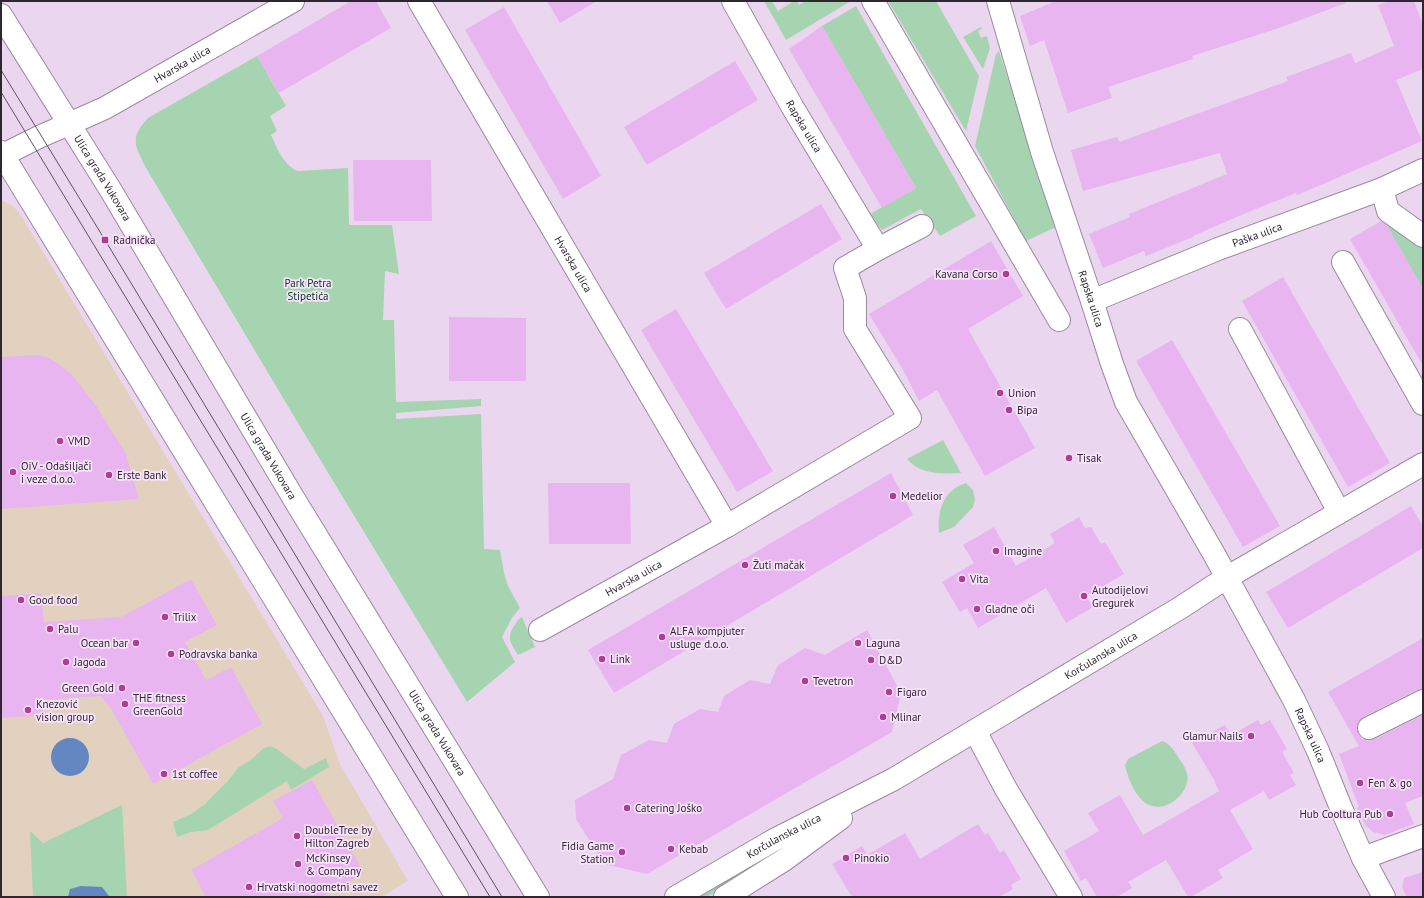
<svg xmlns="http://www.w3.org/2000/svg" width="1424" height="898" viewBox="0 0 1424 898" font-family="'PT Sans',sans-serif">
	<style>
		.commercial { fill: #e3d1c0 }
		.green { fill: #a6d4b0 }
		.water { fill: #6487c2 }
		.building { fill: #e8b5f1 }
		.lines { fill: none; stroke-linecap: round; stroke-linejoin: round }
		.street-casing { stroke: #9c88a0; stroke-width: 24 }
		.secondary-casing { stroke: #9c88a0; stroke-width: 24 }
		.street { stroke: #fff; stroke-width: 22 }
		.secondary { stroke: #fff; stroke-width: 22 }
		.tram { stroke: #5e5361; stroke-width: 1 }
		.poi-dot { fill: #af3c95; stroke: #f9e3fd; stroke-width: 1.5 }
		.labels { text-anchor: middle; stroke-width: 3.5; stroke-linejoin: round; paint-order: stroke }
		.street-label { font-size: 11px; fill: #2e2630; stroke: #f9e3fd }
		.poi-label { font-size: 11px; fill: #2e2630; stroke: #f9e3fd; text-anchor: start }
		.park-label { font-size: 11px; fill: #033818; stroke: #f9e3fd }
	</style>
	<rect width="100%" height="100%" fill="#ebd6ef"/>
	<path class="commercial" d="M1,200L13,206L20,214L323,716L340,764L408,881L381,897H1Z"/>
	<path class="green" d="M764,1H772L778,11L794,1H797L799,5L806,1H851L786,40Z
		M888,1H936L979,76L966,131Z
		M856,6L976,216L940,236L921,209L882,230L875,222L870,214L916,188L822,26Z
		M981,27L982,29L978,31L981,38L987,36L990,48L983,69L963,37Z
		M999,51L1056,227L1026,241L975,146L996,54Z
		M257,56L286,106L270,116L277,131L271,135C277,148 284,166 298,171L348,168L349,225H392L399,274L385,271L383,320H394L396,402L481,399V406L396,413V419L481,414L484,549L500,550L504,573L508,586L520,608L512,618L502,637L515,662L467,702L301,428L146,168C135,145 129,139 148,118Z
		M1383,219L1423,249V289Z
		M943,440L961,473C942,474 921,475 907,459Z
		M966,483L973,490L975,500L973,507L954,527L939,533C937,511 943,490 966,483Z
		M522,617L528,631L535,647L518,655C511,643 506,639 514,626C517,622 518,619 522,617Z
		M1162,741C1171,744 1175,752 1180,760C1183,764 1186,769 1187,774C1191,791 1169,811 1152,806C1137,802 1128,779 1125,765L1128,759Z
		M270,746L277,749L304,769L326,758L329,767L291,790L287,781L208,830L191,832L177,837L173,822L191,814L204,805L227,782L238,768L253,758L264,748Z
		M122,805L127,897H33L30,831L43,843Z
		M774,851H777L772,859L707,897H696Z"/>
	<path class="water" d="M51 757a19 19 0 1 1 38 0a19 19 0 1 1-38 0Z
		M81,886L102,887L109,896V897H68L70,889Z"/>
	<path class="building" d="M351,1H376L391,28L279,93L257,56Z
		M547,1H597L560,23Z
		M1056,1H1345L1346,3L1279,28L1192,56L1193,59L1108,87L1112,98L1068,113L1044,40L1030,46L1020,16Z
		M1389,1H1414L1423,25V69L1396,80L1422,141L1321,185L1297,195L1296,193L1246,213L1193,236V237L1146,256L1144,251L1103,268L1089,234L1130,217L1129,214L1227,174L1220,153L1083,191L1071,150L1117,137L1119,142L1288,81L1286,77L1351,53L1355,63L1394,46L1378,5Z
		M504,7L601,176L563,199L465,30Z
		M822,26L916,188L882,208L789,49Z
		M735,61L758,100L647,165L624,127Z
		M353,160H431L432,221H354Z
		M821,204L842,239L726,309L704,273Z
		M1381,221L1387,225L1423,289V366L1350,239Z
		M991,241L1023,296L968,329L1035,448L985,476L937,390L919,401L902,368L869,314Z
		M1283,277L1390,463L1348,487L1242,301Z
		M676,309L773,471L737,492L641,330Z
		M449,317L526,318V381H449Z
		M1172,340L1280,526L1243,547L1136,361Z
		M37,355L47,357L59,364L71,374L95,404L126,454L139,499L1,509V357Z
		M891,473L913,515L614,693L588,650Z
		M548,483H630L631,544H549Z
		M1411,506L1423,526V548L1288,628L1266,592Z
		M1079,517L1085,528L1091,527L1101,544L1105,542L1124,574L1086,596L1093,607L1066,623L1046,588L978,628L967,608L960,612L942,582L974,563L963,545L994,527L1016,566L1055,543L1050,534Z
		M191,579L217,625L185,642L206,680L231,667L262,724L153,784L112,710L100,696L42,700L44,715L1,718V596L41,593L44,622L121,617Z
		M867,630L901,693L892,732L647,874L604,864L576,819L575,800L613,779L621,755L649,740L667,743L674,724L700,709L718,712L724,696L750,680L770,684L778,665L805,648L825,655Z
		M1423,638V689L1417,690L1363,717L1359,721L1357,727L1358,734L1362,739L1369,740L1375,739L1423,715V796L1405,803L1414,824L1385,835L1373,832L1365,825L1357,808L1359,807L1339,754L1359,746L1328,692Z
		M1258,720L1261,725L1270,720L1287,749L1282,752L1294,773L1290,775L1296,785L1269,800L1264,791L1230,810L1253,849L1218,870L1223,878L1191,897H1188L1166,860L1128,882L1132,888L1117,897H1097L1086,878L1081,881L1064,851L1099,831L1088,813L1120,795L1143,835L1219,791L1215,783H1216L1192,743L1225,725L1231,735Z
		M312,780L364,873L322,897H206L191,870L283,818L273,801Z
		M978,824L985,835L988,833L1000,853L1004,850L1021,879L1011,885L1013,889L999,897H852L832,864L862,846L867,855L905,833L920,859Z
		M1423,872V897H1407L1402,888L1404,878Z"/>
	<g class="lines">
		<defs>
			<g id="street">
				<path id="s1" d="M419,1L727,526"/>
				<path id="s2" d="M733,1L793,108L878,249L922,226"/>
				<path d="M873,1L1059,320"/>
				<path id="s3" d="M69,124L105,108L293,1"/>
				<path d="M1382,189L1388,211L1423,236"/>
				<path d="M1343,262L1423,404"/>
				<path id="s4" d="M1092,301L1218,249L1382,189L1423,170"/>
				<path d="M1240,329L1339,512"/>
				<path id="s5" d="M540,630L727,526L910,418L855,329V298L845,268L878,249"/>
				<path d="M1369,728L1423,701"/>
				<path d="M975,731L1006,789L1071,897"/>
				<path d="M1363,858L1423,836"/>
				<path id="s6" d="M676,897L774,840L894,779L1180,608L1226,578L1423,464"/>
				<path d="M725,897L784,860L841,818"/>
			</g>
			<g id="secondary">
				<path id="s7" d="M998,1L1042,152L1092,301L1112,364L1126,402L1214,554L1294,700L1318,751L1341,808L1363,858L1384,897"/>
				<path id="s8" d="M1,15L110,189L294,499L538,897"/>
				<path d="M1,152L457,897"/>
				<path d="M1,156L41,136L69,124"/>
			</g>
		</defs>
		<use href="#street" class="street-casing"/>
		<use href="#secondary" class="secondary-casing"/>
		<use href="#street" class="street"/>
		<use href="#secondary" class="secondary"/>
		<path class="tram" d="M1,70L105,240L502,897
			M1,92L490,897"/>
	</g>
	<g class="poi-dot">
		<rect x="101" y="236" width="8" height="8" rx="2"/>
		<circle cx="1006" cy="274" r="4"/>
		<circle cx="1000" cy="393" r="4"/>
		<circle cx="1009" cy="410" r="4"/>
		<circle cx="60" cy="441" r="4"/>
		<circle cx="1069" cy="458" r="4"/>
		<circle cx="13" cy="472" r="4"/>
		<circle cx="109" cy="475" r="4"/>
		<circle cx="893" cy="496" r="4"/>
		<circle cx="996" cy="551" r="4"/>
		<circle cx="745" cy="565" r="4"/>
		<circle cx="962" cy="579" r="4"/>
		<circle cx="1084" cy="596" r="4"/>
		<circle cx="21" cy="600" r="4"/>
		<circle cx="977" cy="609" r="4"/>
		<circle cx="165" cy="617" r="4"/>
		<circle cx="50" cy="629" r="4"/>
		<circle cx="662" cy="637" r="4"/>
		<circle cx="136" cy="643" r="4"/>
		<circle cx="858" cy="643" r="4"/>
		<circle cx="171" cy="654" r="4"/>
		<circle cx="602" cy="659" r="4"/>
		<circle cx="871" cy="660" r="4"/>
		<circle cx="66" cy="662" r="4"/>
		<circle cx="805" cy="681" r="4"/>
		<circle cx="122" cy="688" r="4"/>
		<circle cx="889" cy="692" r="4"/>
		<circle cx="125" cy="704" r="4"/>
		<circle cx="28" cy="710" r="4"/>
		<circle cx="883" cy="717" r="4"/>
		<circle cx="1251" cy="736" r="4"/>
		<circle cx="164" cy="774" r="4"/>
		<circle cx="1360" cy="783" r="4"/>
		<circle cx="627" cy="808" r="4"/>
		<circle cx="1390" cy="814" r="4"/>
		<circle cx="297" cy="836" r="4"/>
		<circle cx="671" cy="849" r="4"/>
		<circle cx="622" cy="852" r="4"/>
		<circle cx="846" cy="858" r="4"/>
		<circle cx="298" cy="864" r="4"/>
		<circle cx="249" cy="887" r="4"/>
	</g>
	<g class="labels">
		<g class="street-label">
			<text dy="4" stroke="none"><textPath href="#s3" startOffset="128">Hvarska ulica</textPath></text>
			<text dy="4" stroke="none"><textPath href="#s2" startOffset="144">Rapska ulica</textPath></text>
			<text dy="4" stroke="none"><textPath href="#s8" startOffset="192">Ulica grada Vukovara</textPath></text>
			<text dy="4" stroke="none"><textPath href="#s4" startOffset="178">Paška ulica</textPath></text>
			<text dy="4" stroke="none"><textPath href="#s1" startOffset="305">Hvarska ulica</textPath></text>
			<text dy="4" stroke="none"><textPath href="#s7" startOffset="312">Rapska ulica</textPath></text>
			<text dy="4" stroke="none"><textPath href="#s8" startOffset="516">Ulica grada Vukovara</textPath></text>
			<text dy="4" stroke="none"><textPath href="#s5" startOffset="107">Hvarska ulica</textPath></text>
			<text dy="4" stroke="none"><textPath href="#s6" startOffset="489">Korčulanska ulica</textPath></text>
			<text dy="4" stroke="none"><textPath href="#s8" startOffset="840">Ulica grada Vukovara</textPath></text>
			<text dy="4" stroke="none"><textPath href="#s7" startOffset="802">Rapska ulica</textPath></text>
			<text dy="4" stroke="none"><textPath href="#s6" startOffset="124">Korčulanska ulica</textPath></text>
		</g>
		<g class="poi-label">
			<text x="113" y="244">Radnička</text>
			<text x="998" y="278" text-anchor="end">Kavana Corso</text>
			<text x="1008" y="397">Union</text>
			<text x="1017" y="414">Bipa</text>
			<text x="68" y="445">VMD</text>
			<text x="1077" y="462">Tisak</text>
			<text x="21" y="470">OiV - Odašiljači<tspan x="21" dy="13">i veze d.o.o.</tspan></text>
			<text x="117" y="479">Erste Bank</text>
			<text x="901" y="500">Medelior</text>
			<text x="1004" y="555">Imagine</text>
			<text x="753" y="569">Žuti mačak</text>
			<text x="970" y="583">Vita</text>
			<text x="1092" y="594">Autodijelovi<tspan x="1092" dy="13">Gregurek</tspan></text>
			<text x="29" y="604">Good food</text>
			<text x="985" y="613">Gladne oči</text>
			<text x="173" y="621">Trilix</text>
			<text x="58" y="633">Palu</text>
			<text x="670" y="635">ALFA kompjuter<tspan x="670" dy="13">usluge d.o.o.</tspan></text>
			<text x="128" y="647" text-anchor="end">Ocean bar</text>
			<text x="866" y="647">Laguna</text>
			<text x="179" y="658">Podravska banka</text>
			<text x="610" y="663">Link</text>
			<text x="879" y="664">D&amp;D</text>
			<text x="74" y="666">Jagoda</text>
			<text x="813" y="685">Tevetron</text>
			<text x="114" y="692" text-anchor="end">Green Gold</text>
			<text x="897" y="696">Figaro</text>
			<text x="133" y="702">THE fitness<tspan x="133" dy="13">GreenGold</tspan></text>
			<text x="36" y="708">Knezović<tspan x="36" dy="13">vision group</tspan></text>
			<text x="891" y="721">Mlinar</text>
			<text x="1243" y="740" text-anchor="end">Glamur Nails</text>
			<text x="172" y="778">1st coffee</text>
			<text x="1368" y="787">Fen &amp; go</text>
			<text x="635" y="812">Catering Joško</text>
			<text x="1382" y="818" text-anchor="end">Hub Cooltura Pub</text>
			<text x="305" y="834">DoubleTree by<tspan x="305" dy="13">Hilton Zagreb</tspan></text>
			<text x="614" y="850" text-anchor="end">Fidia Game<tspan x="614" dy="13">Station</tspan></text>
			<text x="679" y="853">Kebab</text>
			<text x="306" y="862">McKinsey<tspan x="306" dy="13">&amp; Company</tspan></text>
			<text x="854" y="862">Pinokio</text>
			<text x="257" y="891">Hrvatski nogometni savez</text>
		</g>
		<g class="park-label">
			<text x="308" y="287">Park Petra<tspan x="308" dy="13">Stipetića</tspan></text>
		</g>
	</g>
	<rect width="1424" height="898" fill="none" stroke="#2e2630" stroke-width="4"/>
</svg>
